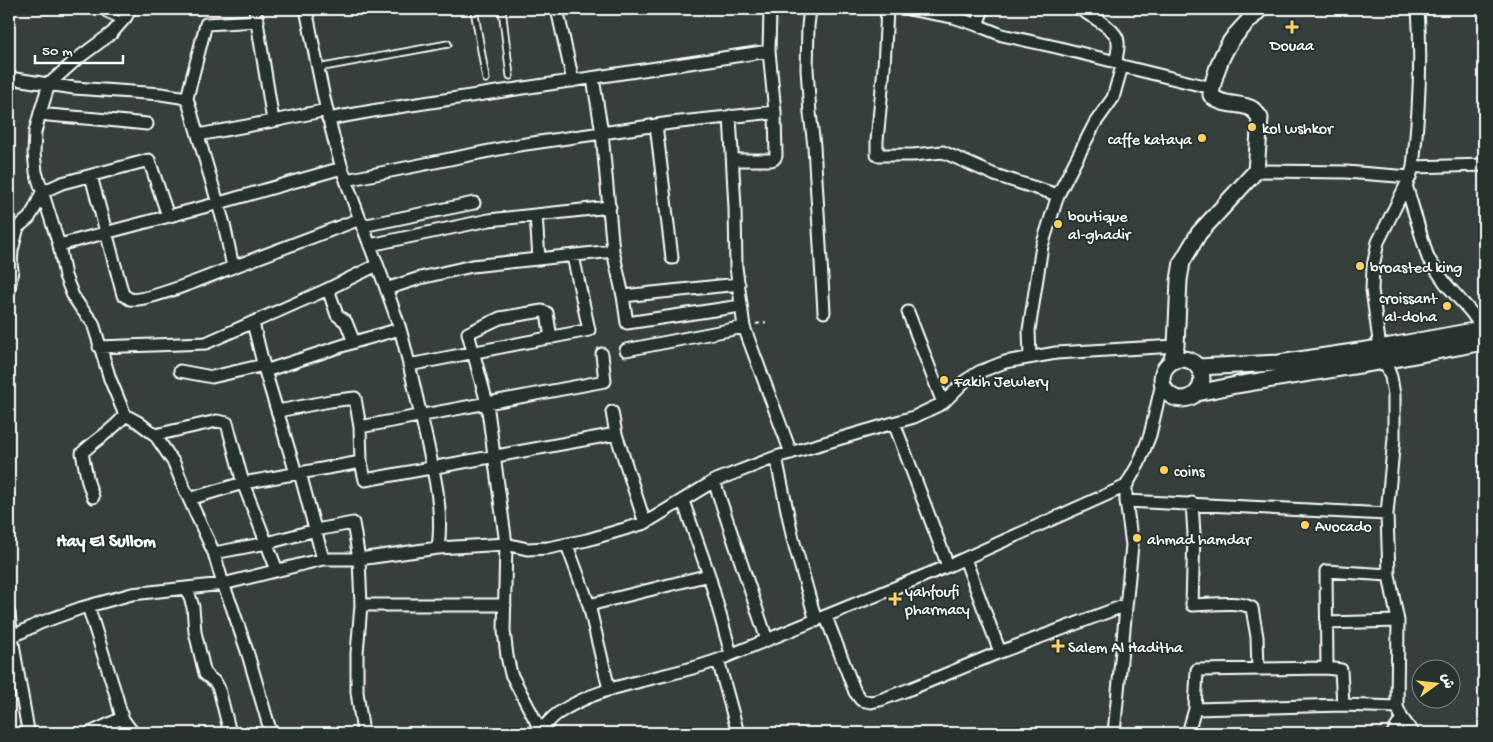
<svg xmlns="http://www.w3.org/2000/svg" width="1493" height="742" viewBox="0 0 1493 742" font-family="'Gochi Hand','Playpen Sans Arabic',sans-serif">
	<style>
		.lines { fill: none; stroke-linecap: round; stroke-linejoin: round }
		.lane-casing { stroke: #fff; stroke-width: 9 }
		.street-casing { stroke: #fff; stroke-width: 15 }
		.secondary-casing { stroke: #fff; stroke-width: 19 }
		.path { stroke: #fff; stroke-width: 2; stroke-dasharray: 4 4; stroke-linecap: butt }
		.lane { stroke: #26332d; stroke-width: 5.5 }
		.street { stroke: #26332d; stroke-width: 11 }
		.secondary { stroke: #26332d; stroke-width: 15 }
		.poi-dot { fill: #ffd166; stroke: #26332d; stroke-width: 2 }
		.labels { text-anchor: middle; stroke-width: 4; stroke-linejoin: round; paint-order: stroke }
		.poi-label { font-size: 16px; fill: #fff; stroke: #26332d; text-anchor: start }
		.neighbourhood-label { font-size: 18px; font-weight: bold; fill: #fff; stroke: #26332d }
	</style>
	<rect width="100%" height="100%" fill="#373f3e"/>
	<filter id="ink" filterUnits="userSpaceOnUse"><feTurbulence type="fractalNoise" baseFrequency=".02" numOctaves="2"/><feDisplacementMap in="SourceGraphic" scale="10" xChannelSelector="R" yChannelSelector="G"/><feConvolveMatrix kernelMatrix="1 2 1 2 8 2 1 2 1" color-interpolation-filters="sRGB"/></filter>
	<g filter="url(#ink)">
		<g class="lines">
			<defs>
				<path id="lane" d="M104,9L106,14L122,21
					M474,9L486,79
					M502,9L510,76
					M318,68L448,44"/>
				<path id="street" d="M130,9L126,17L112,33L77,59L49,84L40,113L35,132L34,153L36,172L59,245L65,276L73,296L81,308L93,323L110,379L125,415L138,422L155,435L174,463L185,490L214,553L223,584L232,607L247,651L271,733
					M306,9C317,62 326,116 342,168C359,222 383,274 400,329C409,360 415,393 423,424C432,465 444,506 438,548
					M557,9L573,81
					M810,9L808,26L807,69L810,113L814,146L824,312
					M887,9L884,67L877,141V155H913L943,152L995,175L1058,195
					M909,9L953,17L977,25L1002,35L1056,47L1116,62L1122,66L1212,88
					M1080,9C1090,16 1118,29 1118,42C1119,49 1116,56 1116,62
					M977,25L983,9
					M9,78L74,88L161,94L187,98L224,224L233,267L360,219
					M593,78L602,133L613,251L623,296L627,323L741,306
					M187,98L206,24L258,21
					M40,113L48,115L97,119L147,124
					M730,116L735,208L736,267L744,327L791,453
					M328,119L378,110L769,51
					M273,121L327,110
					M656,125L672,258
					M198,135L273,121L255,9
					M733,160H771L774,159L776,156L775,112L769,51L770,9
					M1413,167L1484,165
					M1256,171L1346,172L1410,177
					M91,176L123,295C126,296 128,298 130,299C145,303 215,274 233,267
					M346,180L519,145L671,123L775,112
					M1406,185L1428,258L1446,284L1471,312L1484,330
					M536,215L539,259
					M362,226L474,203
					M59,245L219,203L342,168
					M370,245L489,220L610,207
					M328,289L337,315L346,322L354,342L400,329
					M386,289L420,278L472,266L613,251
					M9,290L12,270L11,265L12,250L18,227L29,218L35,208L42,192L62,183L149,160L168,216
					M623,296L739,284
					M908,312L943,403
					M253,323L265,371L296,473
					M99,347L206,343L328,289L377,265
					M626,350L744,327
					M1030,357L1029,330L1042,246L1058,195L1095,123L1113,98L1122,66
					M409,365L589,330L573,256
					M180,371L212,377L264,365
					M265,371L354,342
					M278,411L330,401L355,398L360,427L361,462L365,480L616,434
					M612,412L616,434L645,523
					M894,423L948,566
					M360,427L605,381L602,354
					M155,435L217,421L227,423L243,483L277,570
					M776,457L793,539L816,621
					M300,473L323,559
					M714,481L767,640
					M93,497L88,482L82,453C96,439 114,430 125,415
					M189,499L243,483L361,462
					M683,501L709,575
					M1126,501L1387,514
					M1192,503L1194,534L1192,605C1209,605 1238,600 1252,608L1257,637L1258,669
					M567,545L589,605L609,689
					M214,553L267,543L316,530L353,523L359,559L361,605L357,653V692L363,733
					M965,559L1000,652
					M187,588L193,607L195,632L205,674L216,683L219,689L230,733
					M361,605H505
					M589,605L709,575L731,654
					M88,606L116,695L122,718L133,733
					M9,613C13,653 22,692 28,731
					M826,617L855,692L861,700L871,702L880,700L910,689L1000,652L1126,605
					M1326,623L1398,621
					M9,638L40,623L81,608L132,594L223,584L323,559H359L438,548L506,544L527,549L548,548L587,540L645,523L714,481L776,457L914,417L943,403L965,381L979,372L1005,362L1056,353L1176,346
					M718,660L738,733
					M1327,668L1326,571L1389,575
					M1195,709L1197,670L1327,668L1341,670L1343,705
					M541,731L511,674L507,656L504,631L506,544L487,403L468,333L500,318L542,311L547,313L551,338
					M90,733L122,718
					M539,733C544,727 550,719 557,714C603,682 667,679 718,660L948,566L1126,486
					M1114,733L1132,545L1126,501V486L1139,463L1150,435L1162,383
					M1188,733L1195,709L1343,705L1397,707
					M1393,733L1402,718
					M1413,733L1402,718L1397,707L1398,621L1389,575L1387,514L1394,438V395L1391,377L1380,348L1372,290L1373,267L1378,242L1410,177L1413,167C1419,113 1422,62 1418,9"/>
				<path id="secondary" d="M1162 379a20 20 0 1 1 40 0a20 20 0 1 1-40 0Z
					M1171,362L1176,346L1179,280L1182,262L1199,233L1256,171L1260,118C1258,115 1255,111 1252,109C1242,102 1221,107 1211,95C1213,79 1220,58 1229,44C1237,31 1250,20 1260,9
					M1198,367L1279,363L1380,348L1484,329
					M1197,393L1236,385L1384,361L1484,342"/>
			</defs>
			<use href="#lane" class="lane-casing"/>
			<use href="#street" class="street-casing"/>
			<use href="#secondary" class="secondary-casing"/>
			<path class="path" d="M756,324L766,322"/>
			<use href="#lane" class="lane"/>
			<use href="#street" class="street"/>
			<use href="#secondary" class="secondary"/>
		</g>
	</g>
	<g class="poi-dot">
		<path d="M1289.5 19.5h5v5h5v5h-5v5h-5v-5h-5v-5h5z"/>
		<circle cx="1252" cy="127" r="5"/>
		<circle cx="1202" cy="138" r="5"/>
		<circle cx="1058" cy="224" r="5"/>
		<circle cx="1360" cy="266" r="5"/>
		<circle cx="1447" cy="306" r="5"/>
		<circle cx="944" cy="380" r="5"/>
		<circle cx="1164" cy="470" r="5"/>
		<circle cx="1305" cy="525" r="5"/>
		<circle cx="1137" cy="538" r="5"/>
		<path d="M892.5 591.5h5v5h5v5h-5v5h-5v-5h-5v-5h5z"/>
		<path d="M1055.5 638.5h5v5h5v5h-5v5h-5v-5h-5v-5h5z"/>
	</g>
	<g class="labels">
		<g class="poi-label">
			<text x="1292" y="50" text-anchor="middle">Douaa</text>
			<text x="1262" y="133">kol wshkor</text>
			<text x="1192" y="144" text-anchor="end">caffe kataya</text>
			<text x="1068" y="221">boutique<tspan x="1068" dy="18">al-ghadir</tspan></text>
			<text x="1370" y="272">broasted king</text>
			<text x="1437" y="303" text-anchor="end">croissant<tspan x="1437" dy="18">al-doha</tspan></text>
			<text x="954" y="386">Fakih Jewlery</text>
			<text x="1174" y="476">coins</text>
			<text x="1315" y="531">Avocado</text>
			<text x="1147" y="544">ahmad hamdar</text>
			<text x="905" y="596">yahfoufi<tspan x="905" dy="18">pharmacy</tspan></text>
			<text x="1068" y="652">Salem Al Haditha</text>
		</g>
		<g class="neighbourhood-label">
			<text x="106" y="546">Hay El Sullom</text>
		</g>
	</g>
	<rect width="1493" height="742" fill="none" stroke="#26332d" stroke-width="30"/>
	<rect x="15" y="15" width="1463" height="712" fill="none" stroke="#fff" stroke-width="2" filter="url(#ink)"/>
	<g transform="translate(1436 684) rotate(75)"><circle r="24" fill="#26332d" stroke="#7d8581"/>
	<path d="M0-4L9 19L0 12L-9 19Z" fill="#ffd166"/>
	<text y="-8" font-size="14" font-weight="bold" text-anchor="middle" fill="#ffffff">ش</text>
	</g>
	<path d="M35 55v8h88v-8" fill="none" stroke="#ffffff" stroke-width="2.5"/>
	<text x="42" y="55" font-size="15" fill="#ffffff" stroke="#26332d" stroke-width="4" paint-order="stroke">50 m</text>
</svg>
